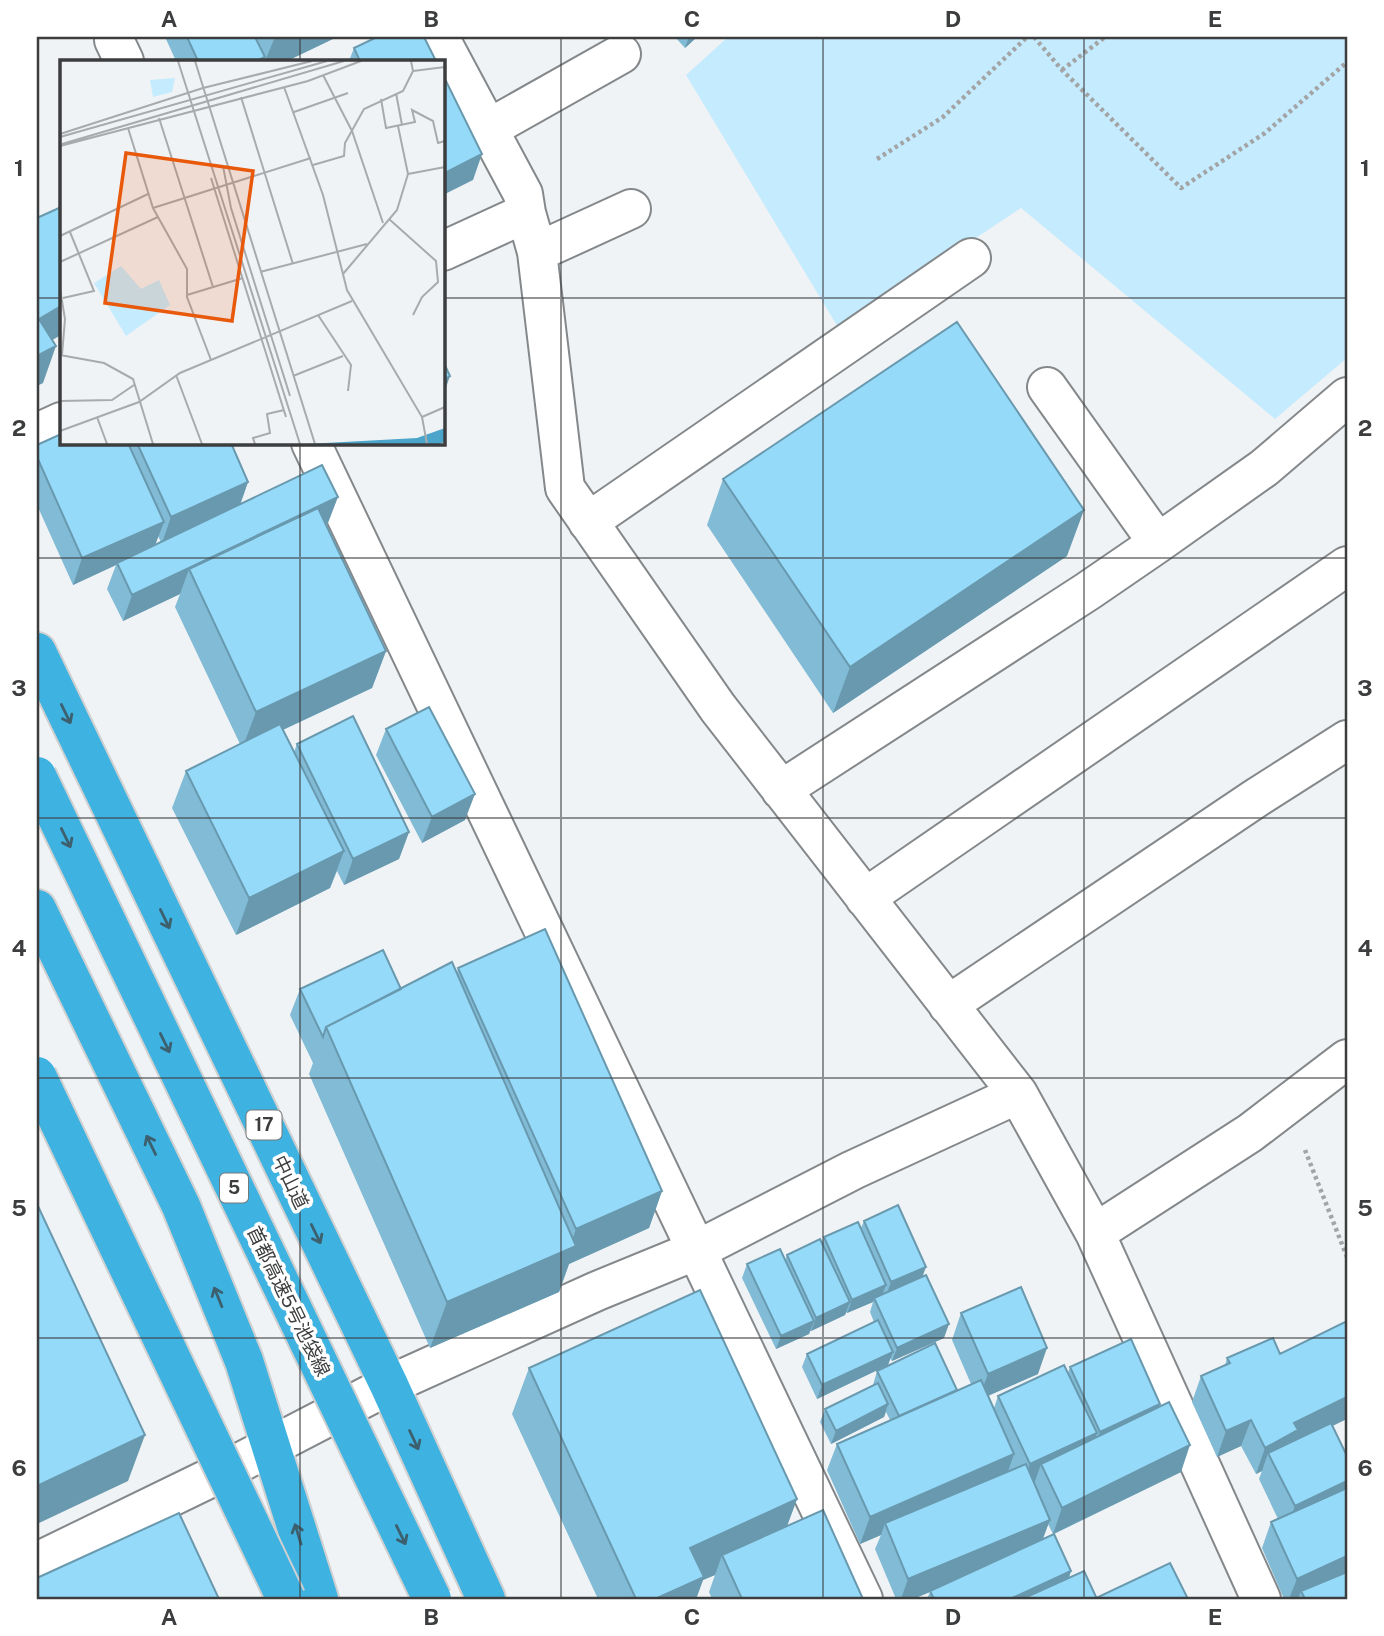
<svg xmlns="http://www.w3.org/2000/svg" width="1384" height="1636" viewBox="0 0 1384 1636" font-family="'Public Sans','Noto Sans JP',sans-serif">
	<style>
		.green { fill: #c5ebfe }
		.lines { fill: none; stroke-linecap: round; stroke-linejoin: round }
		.minor-casing { stroke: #85888a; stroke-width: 42 }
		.highway-casing { stroke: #d0d0d1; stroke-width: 42 }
		.path { stroke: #a2a4a5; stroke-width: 4.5; stroke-dasharray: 3.5 3.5; stroke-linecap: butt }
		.minor { stroke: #fff; stroke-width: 38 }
		.highway { stroke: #3eb2e0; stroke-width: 38 }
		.highway-bridge-casing { stroke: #d0d0d1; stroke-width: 42; stroke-linecap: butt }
		.highway-bridge { stroke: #3eb2e0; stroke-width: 38 }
		.wall { fill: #81bbd6; fill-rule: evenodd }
		.shaded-wall { fill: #6999ae }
		.building { fill: #96daf9; stroke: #6999ae; stroke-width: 2 }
		.oneway { stroke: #3d606f }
		.grid { fill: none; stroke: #3c3d3e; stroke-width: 2; stroke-opacity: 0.55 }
		.labels { text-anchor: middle; stroke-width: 7; stroke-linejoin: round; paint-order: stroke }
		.shield { fill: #fff; stroke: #767778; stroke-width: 2 }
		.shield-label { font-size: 18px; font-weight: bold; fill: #3c3d3e }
		.street-label { font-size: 19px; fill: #3c3d3e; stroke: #fff }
		.inset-road { fill: none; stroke: #a8aaac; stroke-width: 2 }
		.view { fill: #e8590c; fill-opacity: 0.15; stroke: #e8590c; stroke-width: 3.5 }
		.inset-edge { fill: none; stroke: #3c3d3e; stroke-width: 3.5 }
		.neatline { fill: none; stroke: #3c3d3e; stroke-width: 2.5 }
		.grid-label { font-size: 23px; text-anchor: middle; font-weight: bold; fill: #3c3d3e }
	</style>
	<rect width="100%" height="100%" fill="#f0f3f5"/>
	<path class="green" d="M728,37H1347V358L1275,419L1021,208L839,329L686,75Z"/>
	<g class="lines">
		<defs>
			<path id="minor" d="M439,37L523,194L526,213L537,252L565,488L718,708L1018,1094L1095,1233L1261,1599
				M114,40L124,61
				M488,129L621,54
				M443,251L526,213
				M537,252L631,209
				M1047,387L1158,543
				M37,433L61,422
				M311,443L863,1599
				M588,522L971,258
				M781,790L1088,591L1158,543L1264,468L1347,397
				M865,898L1347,566
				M948,1005L1256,798L1347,740
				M1095,1233L1250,1133L1347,1059
				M37,1562L212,1477L389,1385L597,1291L697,1250L853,1170L1018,1094"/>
			<path id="highway" d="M37,652L389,1385L486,1599
				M37,909L181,1206L244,1361L319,1599"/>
		</defs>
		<use href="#minor" class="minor-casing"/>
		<use href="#highway" class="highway-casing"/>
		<path class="path" d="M1034,37L1062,70L1181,188L1265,133L1346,63
			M1062,70L1105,37
			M877,159L943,117L1027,37
			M1305,1150L1347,1257"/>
		<use href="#minor" class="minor"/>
		<use href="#highway" class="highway"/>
		<defs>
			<path id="highway-bridge" d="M37,776L432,1599
				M37,1076L286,1599"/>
		</defs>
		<use href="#highway-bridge" class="highway-bridge-casing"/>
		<use href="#highway-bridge" class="highway-bridge"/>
	</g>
	<path class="wall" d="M165,37H337L287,61H176Z
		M675,37H697L685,48Z
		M354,48L436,61H349Z
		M61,443H231L248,482L240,504L328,523L326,525L386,651L372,688L283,730L294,752L297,744L409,832L399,859L344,885L337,871L330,888L236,935L172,808L186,771L240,744L175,607L180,594L123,621L107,589L116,565L73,585L37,505V445ZM158,536L161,542L155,545Z
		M723,479L1067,556L833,713L707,525Z
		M386,729L465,820L422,843L376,755Z
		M458,968L662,1191L649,1228L569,1264L559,1292L430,1348L309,1074L313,1063L290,1015L300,989H401L457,973Z
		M864,1221L922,1277L944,1338L892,1361L890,1358L888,1365L817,1399L802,1367L807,1354L874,1322L870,1312L873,1302L847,1313L846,1312L845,1315L811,1331H810L809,1334L776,1349L742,1278L747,1264L785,1260L787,1255L822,1243L824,1237L861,1228Z
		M961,1313L1038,1374L988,1396L994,1408L998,1396L1068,1373L1070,1367L1160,1404L1159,1407L1181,1472L1054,1534L1071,1571L1069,1578L1096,1598L1188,1599H927L930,1592L913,1599H896L875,1549L881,1535L860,1544L827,1470L837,1444L890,1420L886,1412L884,1417L831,1444L820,1422L825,1409L873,1385L877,1371L957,1390L971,1384L952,1340ZM1048,1524L1053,1534L1043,1539Z
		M1280,1354L1332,1426L1347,1599H1284L1262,1548L1271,1522L1278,1519L1259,1479L1262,1471L1256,1474L1241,1446L1217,1457L1192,1402L1201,1376L1225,1366L1227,1358Z
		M529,1368L797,1499L787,1526L863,1599H712L709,1592L715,1575L703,1580L696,1599H598L512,1414Z"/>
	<path class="shaded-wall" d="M275,37H337L287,61H265Z
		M689,37H697L685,48Z
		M482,154L473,180L443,195V174Z
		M61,306V335L37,349L39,319Z
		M56,346L43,383L37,386V356Z
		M450,376L443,396V380Z
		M248,482L239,508L162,543L171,517Z
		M338,497L328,523L197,586L189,569L180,594L123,621L132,595Z
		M1084,510L1067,556L833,713L850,667Z
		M164,522L154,548L117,563L116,565L73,585L82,558Z
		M386,651L372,688L242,749L256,712Z
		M475,794L465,820L422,843L432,817Z
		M409,832L399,859L344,885L353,859Z
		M344,851L330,888L236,935L249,898Z
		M662,1191L649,1228L569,1264L559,1292L430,1348L447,1302L569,1249L576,1229Z
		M926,1267L921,1281L886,1296L891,1282Z
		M886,1285L881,1298H874L873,1302L847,1313L852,1300Z
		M850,1302L845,1315L811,1331L816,1318Z
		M814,1321L809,1334L776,1349L781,1336Z
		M949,1324L944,1338L892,1361L897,1348Z
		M1047,1348L1038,1374L978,1400L988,1374Z
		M893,1352L888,1365L817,1399L822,1385Z
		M1347,1397V1419L1293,1445L1268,1453L1262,1471L1256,1474L1265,1448L1294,1423Z
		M888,1404L884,1417L831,1444L836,1431Z
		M1160,1404L1151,1430L1091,1458L1100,1432Z
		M1251,1420L1241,1446L1217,1457L1226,1431Z
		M1097,1433L1087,1460L1041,1464L1034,1484L1021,1490L1030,1464Z
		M145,1435L128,1481L37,1524V1486Z
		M1190,1445L1181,1472L1053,1534L1062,1508Z
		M1014,1454L1005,1480L885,1523L881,1535L860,1544L870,1517Z
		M1347,1481V1502L1285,1532L1295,1506Z
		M797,1499L780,1545L722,1555L715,1575L703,1580L696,1599H655L690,1548Z
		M1050,1520L1040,1546L913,1599H901L908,1579Z
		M1347,1556V1578L1301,1591L1298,1599H1289L1297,1579Z
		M1071,1571L1062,1597L1058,1599H1010Z"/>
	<path class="building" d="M187,37H255L265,57L256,61H198Z
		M377,37H424L436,61H360L354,48Z
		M443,75L482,154L443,174Z
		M61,207V306L39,319L56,346L37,356V218Z
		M957,322L1084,510L850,667L723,479Z
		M443,361L450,376L443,380Z
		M61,434V443H128L164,522L82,558L37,457V445Z
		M137,443H231L248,482L171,517Z
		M322,465L338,497L132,595L117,563Z
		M318,508L386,651L256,712L189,569Z
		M429,707L475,794L432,817L386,729Z
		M353,716L409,832L353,859L297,744Z
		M280,724L344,851L249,898L186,771Z
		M545,929L662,1191L576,1229L458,968Z
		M383,950L401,989L326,1027L323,1037L300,989Z
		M452,962L576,1246L447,1302L326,1027Z
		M37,1204L145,1435L37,1486Z
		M898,1205L926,1267L891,1282L864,1221Z
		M858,1222L886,1285L852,1300L824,1237Z
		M820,1239L850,1302L816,1318L787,1255Z
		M780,1249L814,1321L781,1336L747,1264Z
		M926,1275L949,1324L897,1348L874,1298Z
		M1021,1287L1047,1348L988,1374L961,1313Z
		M700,1290L797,1499L690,1548L704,1577L655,1599H636L529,1368Z
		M878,1320L893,1352L822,1385L807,1354Z
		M1347,1321V1397L1294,1423L1298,1430L1265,1448L1251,1420L1226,1431L1201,1376L1230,1363L1227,1358L1273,1338L1280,1354Z
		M1131,1339L1160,1404L1100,1432L1070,1367Z
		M935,1343L957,1390L899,1416L877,1371Z
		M1064,1365L1097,1433L1030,1464L998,1396Z
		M981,1380L1014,1454L870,1517L837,1444Z
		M878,1383L888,1404L836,1431L825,1409Z
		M1169,1402L1190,1445L1062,1508L1041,1464Z
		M1331,1423L1347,1456V1481L1295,1506L1268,1453Z
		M1026,1464L1050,1520L908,1579L885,1523Z
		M1347,1488V1556L1297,1579L1271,1522Z
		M823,1510L863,1599H742L722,1555Z
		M179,1513L219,1599H37V1578Z
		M1054,1534L1071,1571L1010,1599H934L930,1591Z
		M1170,1563L1188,1599H1097L1096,1598Z
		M1084,1571L1097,1599H1022Z
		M1347,1572V1599H1305L1301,1591Z"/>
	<defs><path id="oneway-shaft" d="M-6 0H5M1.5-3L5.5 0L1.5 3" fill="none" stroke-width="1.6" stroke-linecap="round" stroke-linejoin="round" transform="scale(1.75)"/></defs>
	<g class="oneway">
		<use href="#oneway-shaft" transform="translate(66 714) rotate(64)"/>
		<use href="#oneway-shaft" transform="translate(66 838) rotate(64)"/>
		<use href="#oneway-shaft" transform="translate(165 919) rotate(64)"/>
		<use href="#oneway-shaft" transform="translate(165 1043) rotate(64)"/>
		<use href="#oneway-shaft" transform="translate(151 1145) rotate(-116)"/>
		<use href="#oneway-shaft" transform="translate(316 1234) rotate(64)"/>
		<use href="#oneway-shaft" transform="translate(218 1297) rotate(-112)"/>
		<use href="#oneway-shaft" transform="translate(414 1440) rotate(65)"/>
		<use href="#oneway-shaft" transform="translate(298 1534) rotate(-107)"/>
		<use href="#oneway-shaft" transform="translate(401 1535) rotate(64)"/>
	</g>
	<path class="grid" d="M300,37V61M561,37V1599M823,37V1599M1084,37V1599M37,298H61M443,298H1347M300,443V1599M37,558H1347M37,818H1347M37,1078H1347M37,1338H1347"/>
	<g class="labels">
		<g class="shield">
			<rect x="246.5" y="1110.5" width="35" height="29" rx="5"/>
			<rect x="220" y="1173.5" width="28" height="29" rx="5"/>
		</g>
		<g class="shield-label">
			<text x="264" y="1131">17</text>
			<text x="234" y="1194">5</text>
		</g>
		<g class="street-label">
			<text transform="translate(291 1182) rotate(64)" y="7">中山道</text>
			<text transform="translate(289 1301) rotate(64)" y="7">首都高速5号池袋線</text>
		</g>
	</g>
	<g transform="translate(60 60)">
		<rect width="385" height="385" fill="#f0f3f5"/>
		<path d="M115,18L112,32L93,37L90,20ZM61,206L81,229L99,220L110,245L66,276L34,223Z" fill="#c5ebfe"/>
		<path d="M385,368V382L379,384H247L357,378Z" fill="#4ba4ca"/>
		<path class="inset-road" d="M118,1L240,384M135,1L255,384M353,11L385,7M263,15L292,71L323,163M224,27L263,135L287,230L362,357L367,384M336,33L342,65M181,37L233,204M321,39L326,68L355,62L352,50L373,61L378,83L385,81M234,52L288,33M99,58L153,227M68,68L93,148L127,209V237L151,300M0,74L143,28L252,1M0,77L267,1M2,84L284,1M0,86L248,21L301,1M253,105L284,96L285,83L304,49L343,31L353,11L351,1M163,106L171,148L230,336M348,114L385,107M151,118L226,357M93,148L251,98M329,159L376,201L378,222L362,237L353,255M0,176L88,134M0,202L98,157M200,212L307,184M283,214L337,150L348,114L338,66M0,229L5,259L2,295M127,235L183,218M3,238L34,231L10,172M258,255L291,305L288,331M0,295L44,303L73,319L93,384M116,315L142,384M233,316L283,296M0,341L52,340L74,325M37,357L47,384M362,357L385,347M0,371L79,342L120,313L292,241M195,384L193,378L210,373L207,354L224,350"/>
		<path class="view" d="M66,93L193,111L172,261L45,243Z"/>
		<rect width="385" height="385" class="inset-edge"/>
	</g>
	<rect width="1384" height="1636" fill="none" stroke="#ffffff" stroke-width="77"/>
	<rect x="38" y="38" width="1308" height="1560" class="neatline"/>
	<g class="grid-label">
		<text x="169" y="27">A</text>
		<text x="431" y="27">B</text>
		<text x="692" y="27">C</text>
		<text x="953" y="27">D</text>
		<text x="1215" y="27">E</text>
		<text x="19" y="176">1</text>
		<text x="1365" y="176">1</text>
		<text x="19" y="436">2</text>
		<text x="1365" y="436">2</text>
		<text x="19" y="696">3</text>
		<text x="1365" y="696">3</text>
		<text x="19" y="956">4</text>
		<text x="1365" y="956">4</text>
		<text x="19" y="1216">5</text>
		<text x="1365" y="1216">5</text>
		<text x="19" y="1476">6</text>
		<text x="1365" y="1476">6</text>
		<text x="169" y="1625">A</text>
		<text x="431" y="1625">B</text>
		<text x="692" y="1625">C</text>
		<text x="953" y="1625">D</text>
		<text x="1215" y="1625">E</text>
	</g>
</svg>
